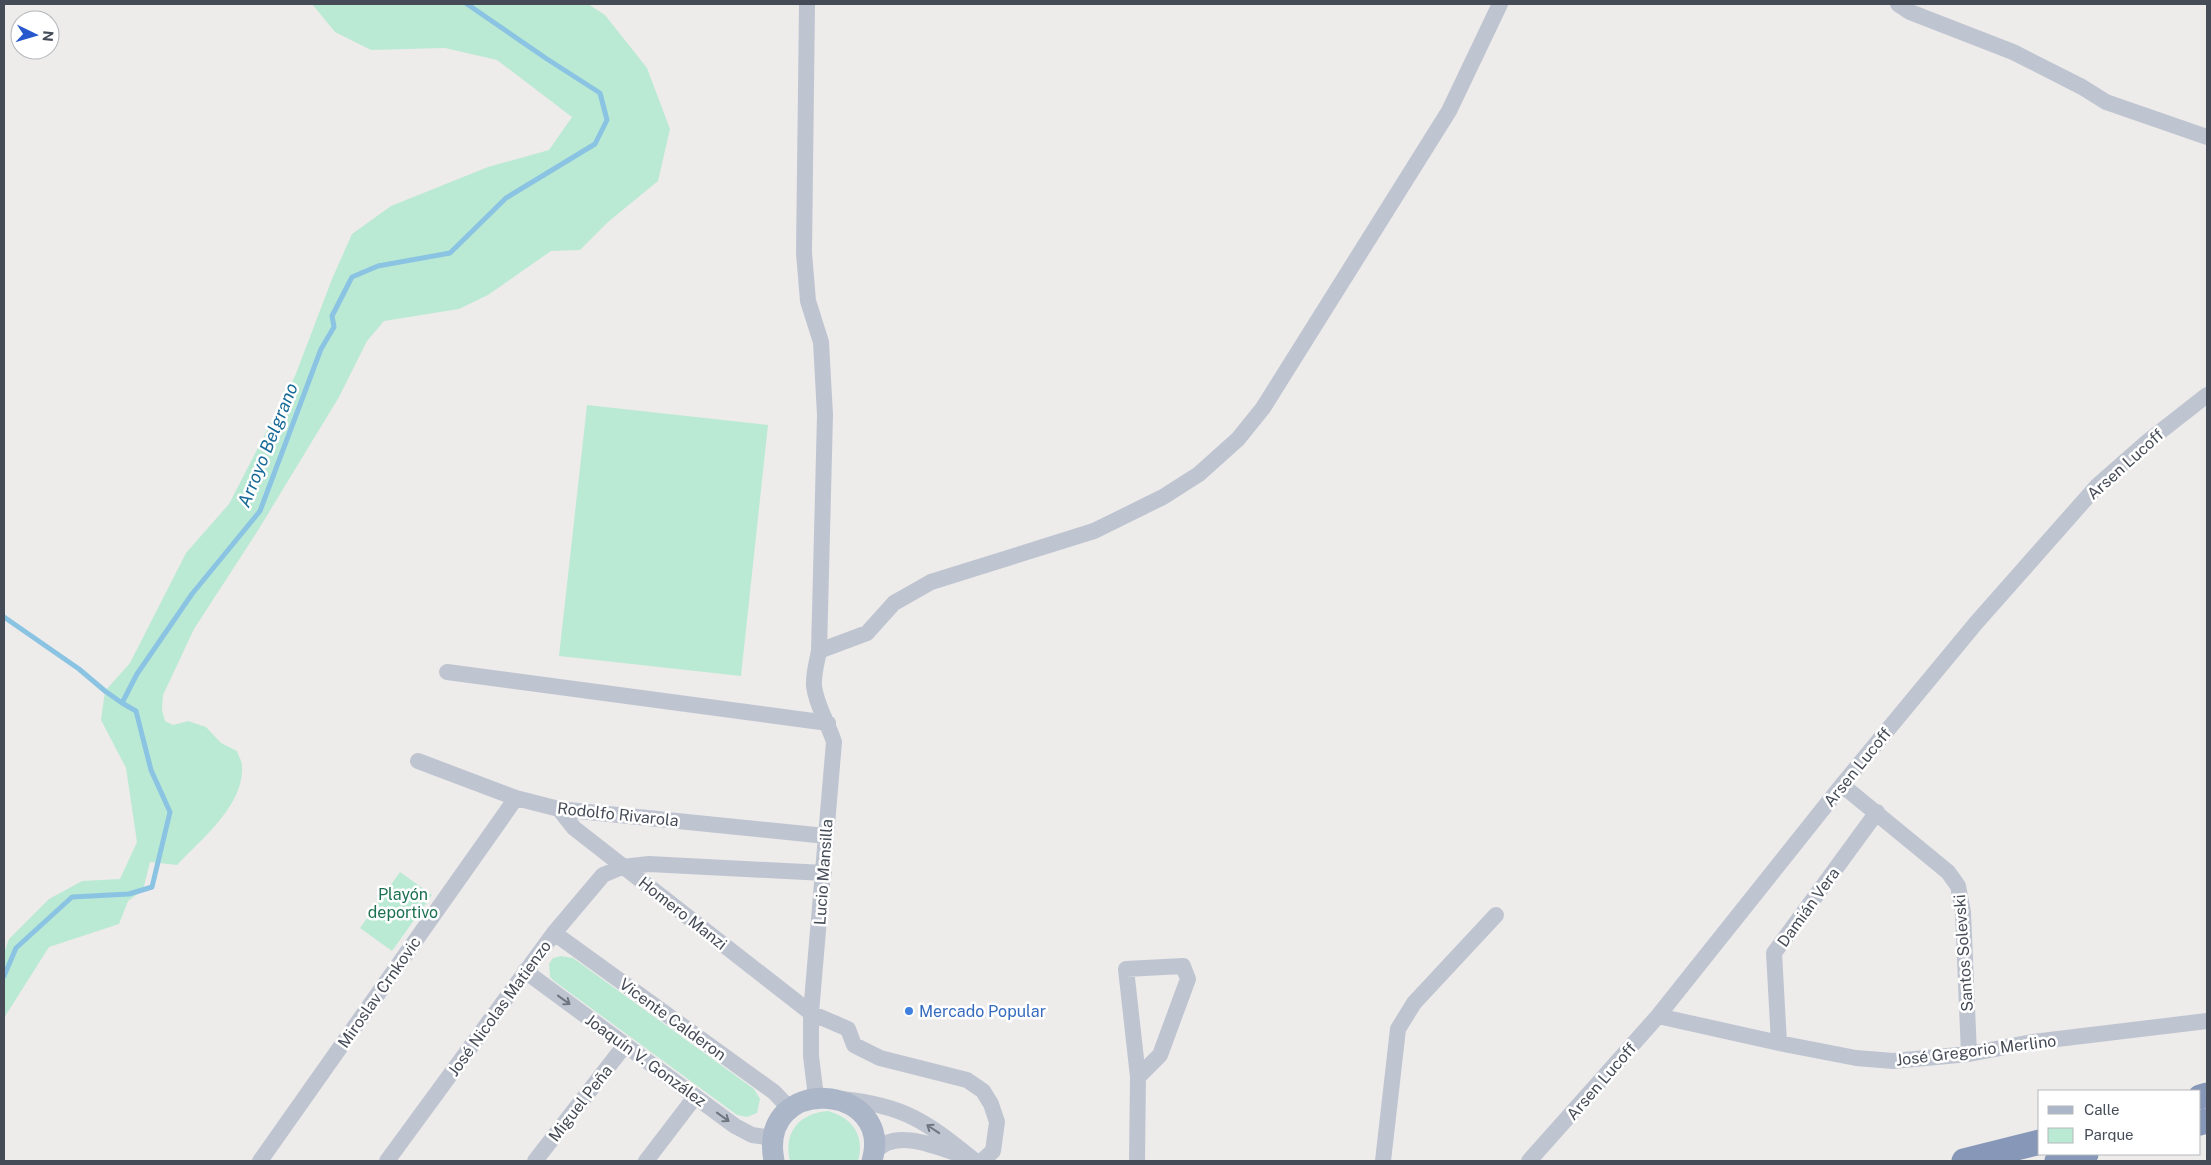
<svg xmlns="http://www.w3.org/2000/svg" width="2211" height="1165" viewBox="0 0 2211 1165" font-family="'Public Sans',sans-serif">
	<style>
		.green { fill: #bbead4 }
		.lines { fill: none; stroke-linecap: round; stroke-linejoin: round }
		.stream { stroke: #8bc4e3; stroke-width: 5 }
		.minor { stroke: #bfc5d0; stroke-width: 16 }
		.major { stroke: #acb6c9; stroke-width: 21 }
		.highway { stroke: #8697b7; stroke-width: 25 }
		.oneway { stroke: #707681 }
		.shop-dot { fill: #3f7fe0; stroke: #fff; stroke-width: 2 }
		.labels { text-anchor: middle; stroke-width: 5; stroke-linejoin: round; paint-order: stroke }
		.street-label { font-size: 16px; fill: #454c57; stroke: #fff }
		.park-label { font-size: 16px; fill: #1d7153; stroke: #fff }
		.shop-label { font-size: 16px; fill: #366cbe; stroke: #fff; text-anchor: start }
		.water-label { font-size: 18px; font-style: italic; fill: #176a98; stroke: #fff }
	</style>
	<rect width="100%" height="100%" fill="#eeebeb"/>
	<path class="green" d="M312,4H588L605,15L647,68L670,129L658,181L608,222L580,250L551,251L488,295L459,309L384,321L367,341L339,397L257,532L194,629L163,695L162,710L165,721L173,725L188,721L206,727L221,743L237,751C238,755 242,761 242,765C245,805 201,839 177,865L150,862L143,890L128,901L119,924L49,947L4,1018V953L9,939L49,899L82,881L120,879L137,842L126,768L101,720L105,691L130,663L186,553L229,504L295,376L332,279L352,234L391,206L488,167L549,150L572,117L497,60L445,48L371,50L335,32Z
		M587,405L768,425L741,676L559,656Z
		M400,872L432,895L392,951L360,928Z
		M561,956L573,958L754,1089L760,1099L757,1113L747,1117L737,1115L554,981L550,977L549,964L553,958Z
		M828,1111C853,1118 865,1136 858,1161H790C783,1133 799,1113 828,1111Z"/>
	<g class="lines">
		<path class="stream" d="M4,617L79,669L105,691L122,703
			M4,976L16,948L72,897L129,894L152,887L170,812L151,770L136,711L122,703L137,674L192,594L260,511L321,349L334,327L332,316L352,277L378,266L450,253L506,198L595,144L607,120L600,93L547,59L467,4"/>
		<path class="minor" d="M807,4L804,253L808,301L821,342L825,415L819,651C817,662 813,675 814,686C816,705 828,723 834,742L811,1013V1056L816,1097
			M1898,4L1910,12L2013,52L2082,87L2106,102L2207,137
			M819,651L867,633L894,603L931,582L1094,531L1163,497L1199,474L1238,439L1263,408L1449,111L1500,4
			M447,672L828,723
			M418,761L516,798L559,809L826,836
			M1842,785L1948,872L1958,886L1963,912L1969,1054
			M559,809L574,828L811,1013L848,1029L854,1045L880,1058L967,1080L983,1091L991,1104L997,1122L993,1151L982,1161
			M554,933L774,1092L790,1109
			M525,971L735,1126L752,1135L773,1138
			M1658,1016L1779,1043L1856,1058L1893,1061L1969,1054L2032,1042L2207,1021
			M1779,1043L1774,953L1877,812
			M841,1099C904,1105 927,1122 975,1161
			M874,1154C891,1127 936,1146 958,1154
			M260,1161L516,798
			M387,1161L554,933L603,875L622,867L649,864L824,873
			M535,1161L625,1045
			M646,1161L695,1097
			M1137,1161L1138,1077L1126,969L1183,966L1188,979L1160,1055L1138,1077
			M1383,1161L1398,1029L1414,1003L1496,915
			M1529,1161L1658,1016L1842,785L1976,623L2097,486L2147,442L2207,395"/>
		<path class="major" d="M774,1161C757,1072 895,1083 872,1161"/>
		<path class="highway" d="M2200,1097L2207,1095
			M2200,1123L2207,1121
			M1964,1161L2040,1142
			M2057,1161L2086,1154"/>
	</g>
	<defs><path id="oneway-shaft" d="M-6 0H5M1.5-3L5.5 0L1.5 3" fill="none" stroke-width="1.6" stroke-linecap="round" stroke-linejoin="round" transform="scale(1.25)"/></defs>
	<g class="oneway">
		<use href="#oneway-shaft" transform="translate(564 1000) rotate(36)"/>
		<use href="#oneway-shaft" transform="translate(723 1117) rotate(36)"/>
		<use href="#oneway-shaft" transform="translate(933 1129) rotate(-146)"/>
	</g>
	<circle class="shop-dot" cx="909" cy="1011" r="5"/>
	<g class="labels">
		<g class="street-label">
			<text transform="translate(2125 464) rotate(-42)" y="6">Arsen Lucoff</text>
			<text transform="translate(1857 767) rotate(-51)" y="6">Arsen Lucoff</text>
			<text transform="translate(618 814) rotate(6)" y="6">Rodolfo Rivarola</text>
			<text transform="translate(823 872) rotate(-86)" y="6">Lucio Mansilla</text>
			<text transform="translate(1808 907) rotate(-54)" y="6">Damián Vera</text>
			<text transform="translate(683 913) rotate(38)" y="6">Homero Manzi</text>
			<text transform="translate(1963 953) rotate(-94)" y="6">Santos Solevski</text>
			<text transform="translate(379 992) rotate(-55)" y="6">Miroslav Crnkovic</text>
			<text transform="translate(499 1008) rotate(-54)" y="6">José Nicolas Matienzo</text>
			<text transform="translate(673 1019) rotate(36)" y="6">Vicente Calderon</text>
			<text transform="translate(1976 1050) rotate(-7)" y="6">José Gregorio Merlino</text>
			<text transform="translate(646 1060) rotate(36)" y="6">Joaquín V. González</text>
			<text transform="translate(1601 1081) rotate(-49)" y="6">Arsen Lucoff</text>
			<text transform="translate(580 1103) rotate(-52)" y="6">Miguel Peña</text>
		</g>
		<g class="park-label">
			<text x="403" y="900">Playón<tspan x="403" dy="18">deportivo</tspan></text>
		</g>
		<g class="shop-label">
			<text x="919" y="1017">Mercado Popular</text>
		</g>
		<g class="water-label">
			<text transform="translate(268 445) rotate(-68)" y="6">Arroyo Belgrano</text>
		</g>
	</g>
	<rect width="2211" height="1165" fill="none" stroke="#454c57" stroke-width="10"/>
	<rect x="2038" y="1090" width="162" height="65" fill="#ffffff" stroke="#b5b7bc"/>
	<rect x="2048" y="1106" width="25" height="8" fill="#acb6c9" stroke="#b5b7bc"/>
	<text x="2084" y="1115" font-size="15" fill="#454c57">Calle</text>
	<rect x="2048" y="1128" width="25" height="15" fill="#bbead4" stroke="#b5b7bc"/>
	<text x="2084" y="1140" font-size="15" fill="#454c57">Parque</text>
	<g transform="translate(35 35) rotate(95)"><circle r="24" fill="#ffffff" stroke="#b5b7bc"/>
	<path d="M0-4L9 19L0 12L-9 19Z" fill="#2657cc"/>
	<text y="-8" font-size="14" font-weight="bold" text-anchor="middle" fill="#454c57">N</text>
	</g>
</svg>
